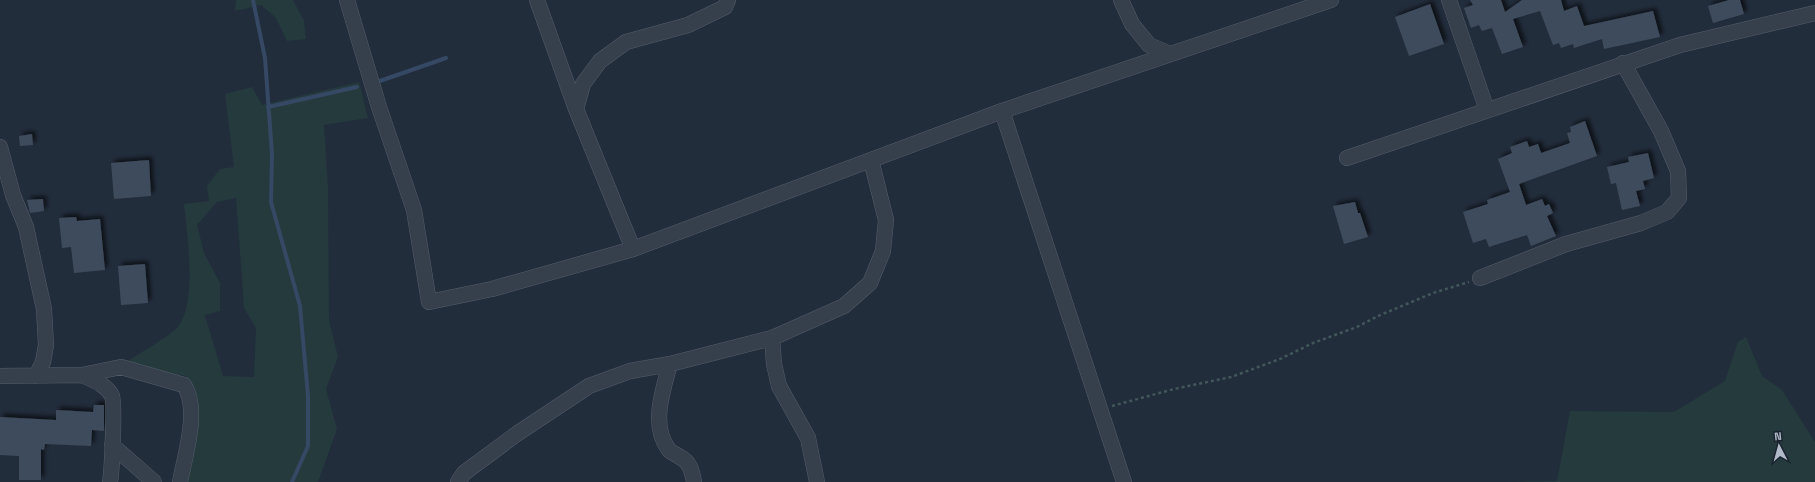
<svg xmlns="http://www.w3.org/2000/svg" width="1815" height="482" viewBox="0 0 1815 482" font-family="'Space Grotesk',sans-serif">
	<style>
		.green { fill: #243a3d; fill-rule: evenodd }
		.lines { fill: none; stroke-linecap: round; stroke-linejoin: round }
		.stream { stroke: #354864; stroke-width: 4 }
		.building { fill: #3e4b5b; filter: url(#shadow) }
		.minor-casing { stroke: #545d6a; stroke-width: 16 }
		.path { stroke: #42575a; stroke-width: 2.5; stroke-dasharray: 3 3; stroke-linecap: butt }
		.minor { stroke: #363f4c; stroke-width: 15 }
	</style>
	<defs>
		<filter id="shadow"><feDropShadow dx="3.5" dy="-3.5" stdDeviation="2" flood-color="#0009"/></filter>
	</defs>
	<rect width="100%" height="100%" fill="#222d3c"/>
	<path class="green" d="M236,0H293L304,21L306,39L287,41L276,18L261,5L235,11Z
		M359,82L368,118L324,125L328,187L329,321L338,357L326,389L337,429L318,482H186L192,390L186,376L128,366V361C140,353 168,337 177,328C198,304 187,235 184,204L209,201L207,186L220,169L234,167L225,94L252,87L262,105ZM236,198L244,308L256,328L254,377L223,376L205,315L220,311V283L204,253L197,225L217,202Z
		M1746,337L1762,376L1782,390L1815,442V482H1503L1557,481L1570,411L1674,412L1725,381L1738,342Z"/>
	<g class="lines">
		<path class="stream" d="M253,0L265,58L272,154L271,202L300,306L308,396V446L292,482
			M377,82L446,58
			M268,107L357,87"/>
	</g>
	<path class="building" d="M1470,0H1501L1505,12L1522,0H1561L1564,11L1577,6L1584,26L1653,11L1660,37L1604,49L1602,39L1574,48L1573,44L1561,48L1559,43L1553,45L1540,11L1513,19L1523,47L1502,54L1492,28L1482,31L1479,25L1471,28L1464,8L1473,5Z
		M1729,0H1740L1744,14L1713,23L1708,6Z
		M1430,4L1444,44L1409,56L1395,17Z
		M1585,121L1597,156L1519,184L1526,205L1542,199L1545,206L1549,204L1553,213L1547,216L1556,236L1531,246L1527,235L1489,247L1486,239L1473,243L1463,212L1488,204L1487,200L1510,192L1498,159L1512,153L1510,147L1527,141L1529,147L1538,144L1541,153L1570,143L1567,133L1571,132L1570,127Z
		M32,134L33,145L20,146L19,136Z
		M1648,153L1654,178L1643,181L1645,189L1636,191L1640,206L1622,210L1616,183L1611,184L1607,167L1629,162L1628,157Z
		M149,160L151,196L114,199L111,163Z
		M43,199L44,211L30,213L27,200Z
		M1355,202L1358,213H1360L1368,237L1344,244L1333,206Z
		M76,217L77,221L100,219L105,270L74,273L71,247L62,248L59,218Z
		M145,264L148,303L121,305L118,266Z
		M94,405H104V431L92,430L91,446L45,444L44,450L41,449V480H19V456L0,455V417L56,420V410L93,412Z"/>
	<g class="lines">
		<defs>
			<path id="minor" d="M347,0L379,107L414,210L429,302L492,289L633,249L1002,111L1331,0
				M537,0L576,109L633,249
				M1121,0L1132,24L1149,45L1170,54
				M1449,0L1487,110
				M576,109L583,84L600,61L626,42L688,25L725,7L728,0
				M1002,111L1124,482
				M0,147L13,195L26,227L44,309L46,345L43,362L36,376
				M1347,158L1680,45L1815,13
				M1480,278L1566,244L1641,223L1667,212L1679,198L1678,171L1661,131L1623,63
				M772,338L774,364L779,386L808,438L817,482
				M670,364C663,390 650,426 669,450C672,453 677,455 680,457C690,462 692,471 694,482
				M82,375C93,380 107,385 112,396C115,403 112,471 110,482
				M0,376L82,375L121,367L184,385C200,409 185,455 180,482
				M112,445L154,482
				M458,482L464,473L518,433L589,386L630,371L670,364L772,338L844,306L870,283L883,251L886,220L871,160"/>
		</defs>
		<use href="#minor" class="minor-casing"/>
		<path class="path" d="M1112,406L1174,389L1231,377L1280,359L1313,343L1357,327L1378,316L1433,293L1469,282"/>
		<use href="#minor" class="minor"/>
	</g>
	<g transform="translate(1779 446) rotate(354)" stroke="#1b2431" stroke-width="3" paint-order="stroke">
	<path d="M0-3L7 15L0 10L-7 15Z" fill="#b1bac8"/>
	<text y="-6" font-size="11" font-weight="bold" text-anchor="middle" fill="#b1bac8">N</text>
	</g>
</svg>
